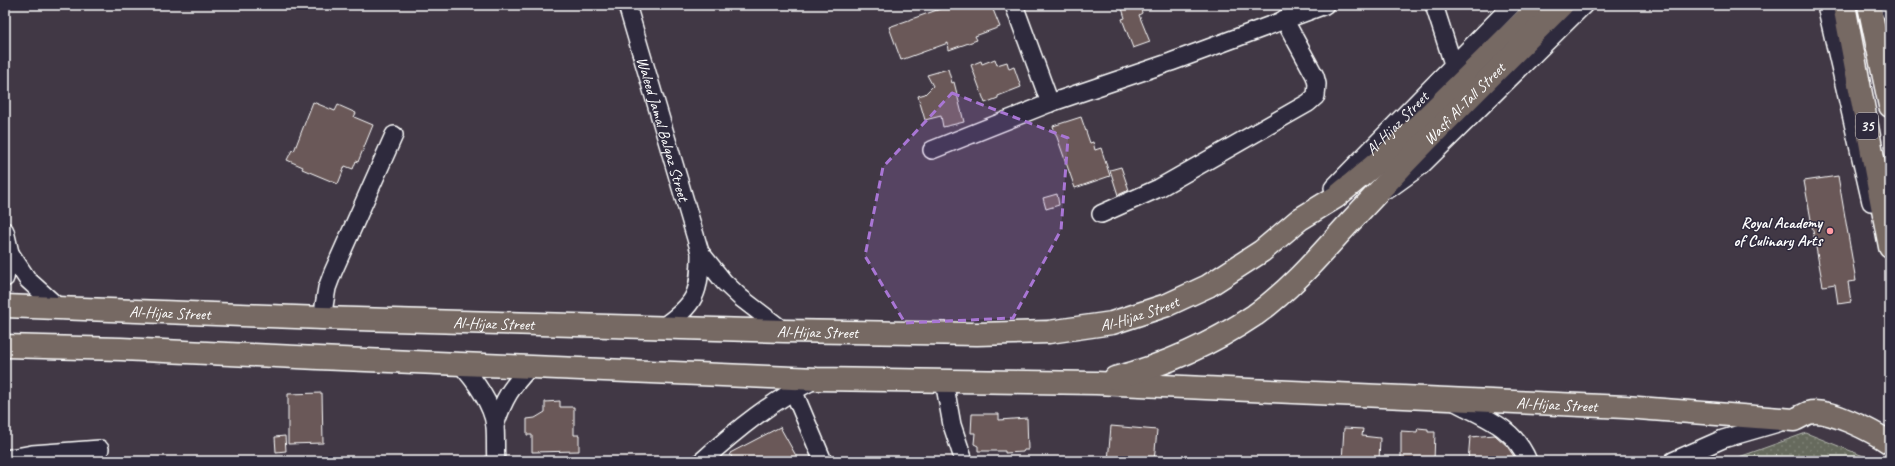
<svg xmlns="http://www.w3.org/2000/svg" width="1895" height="466" viewBox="0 0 1895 466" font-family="Caveat,sans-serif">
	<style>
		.park { fill: url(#park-dots); stroke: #b2b5ae }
		.building { fill: #6a5858; stroke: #fff }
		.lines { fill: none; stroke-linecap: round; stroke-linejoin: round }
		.minor-casing { stroke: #fff; stroke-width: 20 }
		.major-casing { stroke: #fff; stroke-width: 25 }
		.highway-casing { stroke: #fff; stroke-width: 25 }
		.minor { stroke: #2f2a3d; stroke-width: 17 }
		.major { stroke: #766964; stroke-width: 22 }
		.highway { stroke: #766964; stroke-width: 22 }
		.marked { fill: #a976d5; fill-opacity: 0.2; stroke: #a976d5; stroke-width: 3; stroke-dasharray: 8 5; stroke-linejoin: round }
		.poi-dot { fill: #ff9aa2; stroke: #2f2a3d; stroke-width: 1.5 }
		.labels { text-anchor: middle; stroke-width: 3; stroke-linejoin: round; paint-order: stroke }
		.shield { fill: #2f2a3d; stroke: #c1bfc5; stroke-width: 1 }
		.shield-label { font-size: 15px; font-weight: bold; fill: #fff }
		.street-label { font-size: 16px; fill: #fff; stroke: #2f2a3d }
		.poi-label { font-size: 16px; font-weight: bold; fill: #fff; stroke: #2f2a3d; text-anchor: end }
	</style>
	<defs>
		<pattern id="park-dots" width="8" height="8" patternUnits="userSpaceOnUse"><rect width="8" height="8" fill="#666b5d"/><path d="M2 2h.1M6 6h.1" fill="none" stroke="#7d8175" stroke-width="1.8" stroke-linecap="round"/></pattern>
	</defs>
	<rect width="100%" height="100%" fill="#413845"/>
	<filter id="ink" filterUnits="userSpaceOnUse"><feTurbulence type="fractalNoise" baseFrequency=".025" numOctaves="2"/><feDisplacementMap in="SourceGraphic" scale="8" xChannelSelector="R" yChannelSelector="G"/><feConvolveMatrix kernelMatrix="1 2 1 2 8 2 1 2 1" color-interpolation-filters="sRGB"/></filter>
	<g filter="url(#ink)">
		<path class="park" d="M1806,433L1876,461H1728Z"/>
		<path class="building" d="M951,5H986L987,9L992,7L1000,27L975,36L977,40L949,50L948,43L901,60L889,27Z
			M1121,5H1140L1142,13L1139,15L1150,42L1133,48L1122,19L1125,18Z
			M995,59L997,65L1007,62L1009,69L1014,67L1021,87L998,96V98L985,103L971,65L981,61L982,64Z
			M948,69L952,83L954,82L964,122L943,127L941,116L925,120L918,96L925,94L933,86L927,75Z
			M313,102L335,111L338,105L356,113L354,117L373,125L358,162L356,161L353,169L345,166L338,184L302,169L303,167L287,160L292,150L294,151Z
			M1081,117L1090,143L1093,142L1095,150L1101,148L1110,176L1075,188L1053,126Z
			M1121,167L1129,190L1118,195L1110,170Z
			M1838,176L1856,281L1848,282L1851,302L1838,304L1835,284L1823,286L1804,181Z
			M1057,194L1059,205L1046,209L1043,198Z
			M322,393L323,443L288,444V394Z
			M560,401V407H574V435H579V451L532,452V435H527V419L535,418L545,412V402Z
			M972,414H999V420L1027,418L1028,450H1024L1023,452L1005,453V451H978V446L974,444L975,433H971Z
			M1111,426L1157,430L1154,461H1108Z
			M780,427L799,461H733L730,453Z
			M1344,428L1363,429L1362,436L1380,438L1379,461H1342Z
			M1418,428L1428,429V432H1435L1434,461H1401V431L1417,432Z
			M1495,435L1507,446L1517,461H1468L1470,437Z
			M285,436L286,451L276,452L275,437Z"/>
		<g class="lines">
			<defs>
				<g id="minor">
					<path id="s1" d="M627,5L700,252C700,294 696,304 661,328"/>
					<path d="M1014,5L1050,103"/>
					<path d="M1434,5L1453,64"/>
					<path d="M1826,5L1871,202"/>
					<path d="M1889,5L1890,11"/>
					<path d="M932,150L1050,103L1171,62L1325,5"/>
					<path id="s2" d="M1333,188L1512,5"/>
					<path d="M1389,189L1421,166L1584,5"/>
					<path d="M1101,214L1159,188L1308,103L1316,96L1317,84L1315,76L1284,19"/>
					<path d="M5,231L10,253L5,278"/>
					<path d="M700,252L724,282L741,298L784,331"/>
					<path d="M10,253L28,280L59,308"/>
					<path d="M322,318L327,288L333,272L394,135"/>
					<path d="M460,364C474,379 493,405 495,426C496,438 495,450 496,461"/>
					<path d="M944,381L952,425L964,461"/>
					<path d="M793,390L823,461"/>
					<path d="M1453,401C1483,417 1514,426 1528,461"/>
					<path d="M495,425C504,398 511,387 531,366"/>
					<path d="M5,459L32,454L100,449"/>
					<path d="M702,461C737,429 773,400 816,379"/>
					<path d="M1673,461L1723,439L1778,423"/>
				</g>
				<g id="major">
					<path id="s3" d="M5,306L322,318L784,331L977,334L1049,332L1112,323L1167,305L1208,286L1262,251L1300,219L1336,197L1396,147L1540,5"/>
					<path id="s4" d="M5,346L121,349L318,358L817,379L1096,383L1625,407L1794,420C1799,418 1803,415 1808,413C1827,407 1874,432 1890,443"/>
					<path id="s5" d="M1115,378C1165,365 1212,344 1255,315C1287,292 1314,262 1340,233C1361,210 1383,187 1404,164C1456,110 1509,58 1562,5"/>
				</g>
				<path id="highway" d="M1844,5L1890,247
					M1869,5L1890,106"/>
			</defs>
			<use href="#minor" class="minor-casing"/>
			<use href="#major" class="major-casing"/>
			<use href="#highway" class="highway-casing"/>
			<use href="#minor" class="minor"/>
			<use href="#major" class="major"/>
			<use href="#highway" class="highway"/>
		</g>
	</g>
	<path class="marked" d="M952,93L1068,138L1061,230L1013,318L905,323L865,256L883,167Z"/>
	<circle class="poi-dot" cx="1830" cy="231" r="4"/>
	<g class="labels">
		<rect class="shield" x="1856" y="113" width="22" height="26" rx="3"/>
		<g class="shield-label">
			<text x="1867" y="131">35</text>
		</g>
		<g class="street-label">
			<text dy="6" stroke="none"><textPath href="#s5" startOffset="452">Wasfi Al-Tall Street</textPath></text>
			<text dy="6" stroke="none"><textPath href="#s2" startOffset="91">Al-Hijaz Street</textPath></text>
			<text dy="6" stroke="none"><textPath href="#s1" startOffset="129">Waleed Jamal Balqaz Street</textPath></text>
			<text dy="6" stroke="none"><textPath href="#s3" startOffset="165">Al-Hijaz Street</textPath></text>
			<text dy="6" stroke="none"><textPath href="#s3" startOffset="1137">Al-Hijaz Street</textPath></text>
			<text dy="6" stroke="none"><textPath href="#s3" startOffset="489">Al-Hijaz Street</textPath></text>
			<text dy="6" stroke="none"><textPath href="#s3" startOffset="813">Al-Hijaz Street</textPath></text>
			<text dy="6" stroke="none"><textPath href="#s4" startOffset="1553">Al-Hijaz Street</textPath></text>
		</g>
		<g class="poi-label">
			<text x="1822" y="228">Royal Academy<tspan x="1822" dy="18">of Culinary Arts</tspan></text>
		</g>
	</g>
	<rect width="1895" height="466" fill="none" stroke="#2f2a3d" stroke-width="20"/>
	<rect x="10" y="10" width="1875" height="446" fill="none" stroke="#fff" stroke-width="1.5" filter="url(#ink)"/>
</svg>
